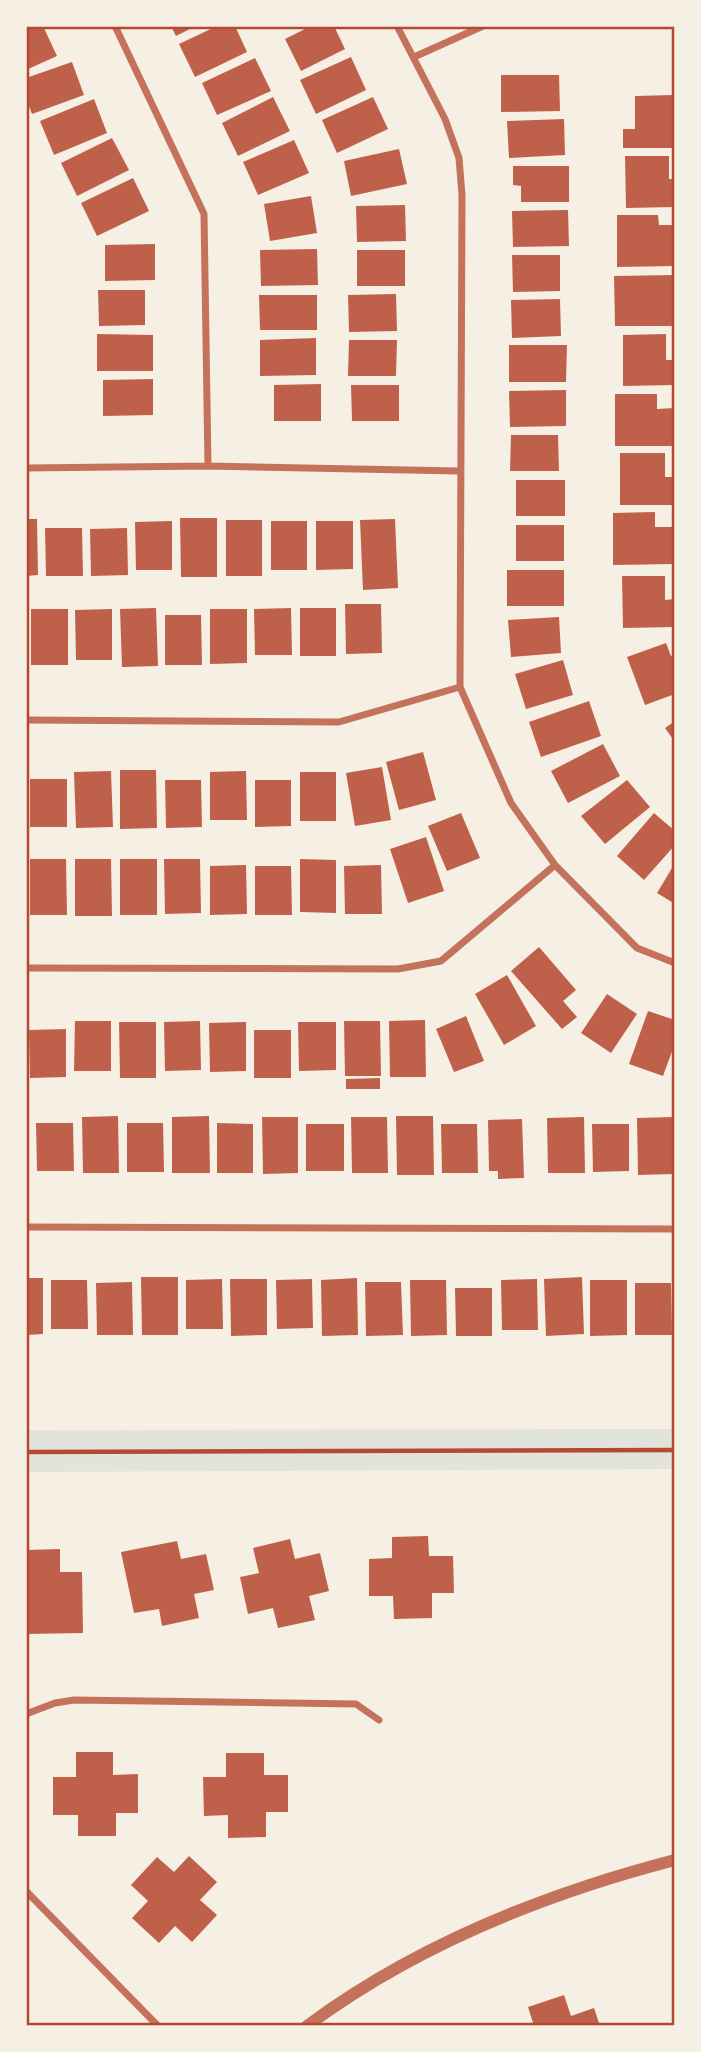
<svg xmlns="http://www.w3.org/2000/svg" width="701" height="2052" viewBox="0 0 701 2052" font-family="'Public Sans',sans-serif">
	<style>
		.green { fill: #e2e4dc }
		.building { fill: #bf614a }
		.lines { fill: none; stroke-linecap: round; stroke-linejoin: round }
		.path { stroke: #b5482f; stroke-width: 4.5 }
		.minor { stroke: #c5725c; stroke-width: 7 }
		.tertiary { stroke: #c5725c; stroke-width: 12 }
		.neatline { fill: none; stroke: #b5482f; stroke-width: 2.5 }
	</style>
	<rect width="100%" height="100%" fill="#f6efe4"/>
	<path class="green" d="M675,1429V1469L26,1472V1430Z"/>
	<path class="building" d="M35,26H43L57,56L26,70V30Z
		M171,26H196L176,36Z
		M217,26H235L247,52L195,77L179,44Z
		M311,26H334L345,49L301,71L285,39Z
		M351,57L366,90L316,114L300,80Z
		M255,58L271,91L217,115L202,83Z
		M72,62L84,95L32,114L26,98V78Z
		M501,75H559L560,111L501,112Z
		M673,95L675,148H623V129H635V96Z
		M273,97L290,131L238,156L222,123Z
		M373,97L388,129L337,153L322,120Z
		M94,99L107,133L54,155L40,121Z
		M564,119L565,155L509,158L507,121Z
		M112,138L129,170L77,196L61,163Z
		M294,140L309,173L258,195L243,162Z
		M399,149L407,184L351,196L344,161Z
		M625,156H669V179H675V207L626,208Z
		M513,166H569V202H521V186L513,185Z
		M133,178L149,211L97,236L81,203Z
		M311,196L317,233L270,241L264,204Z
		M405,205L406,241L357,242L356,206Z
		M568,210L569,246L513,247L512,211Z
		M617,215H658L659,225H675V266L617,267Z
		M155,244V280L105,281V245Z
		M317,249L318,285L261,286L260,250Z
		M357,250H405V286H357Z
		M512,255H560V291L513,292Z
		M675,275V326H615L614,276Z
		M98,290H145V325L99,326Z
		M396,294L397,331L349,332L348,295Z
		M259,295H317V330H260Z
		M560,299L561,336L512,338L511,300Z
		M97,334L153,335V371H97Z
		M666,334V360H675V385L623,386V335Z
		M316,338V375L260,376V340Z
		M349,340H397L396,376H348Z
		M509,345H567L566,382H509Z
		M153,379V415L103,416V380Z
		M321,384V421H274V385Z
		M351,385H399V421H352Z
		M566,390V426L510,427L509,391Z
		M615,394H657V409L675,408V446H615Z
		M511,435H558L559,471H510Z
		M620,453H665V477H675V505H620Z
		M516,480H565V516H516Z
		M655,512V527H675V564L613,565V513Z
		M180,518H217V577H181Z
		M26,519H37L38,575L26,576Z
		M395,519L398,588L363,590L360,520Z
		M226,520H262V576H226Z
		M172,521V570H136L135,522Z
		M271,521H307V570H271Z
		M316,521H353V569L316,570Z
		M516,525H564V561H516Z
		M45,528H82L83,576H46Z
		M127,528L128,575L91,576L90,529Z
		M507,570H564V606H507Z
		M622,576H665V600L675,599V627L623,628Z
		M345,604H381L382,653L346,654Z
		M156,608L158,666L122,667L120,609Z
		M291,608L292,655H255L254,609Z
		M300,608H336V656H300Z
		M31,609H68V665H31Z
		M112,609V660H76L75,610Z
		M210,609H247V663L210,664Z
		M165,615H201L202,665H165Z
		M559,617L561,653L511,657L508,620Z
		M666,643L671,656L675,654V694L645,705L627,657Z
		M563,660L573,695L526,709L515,674Z
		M589,701L601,736L541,757L529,722Z
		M675,721V742L665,728Z
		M603,744L620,776L568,803L551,771Z
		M423,752L436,800L399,810L386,762Z
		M382,767L391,820L355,826L346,773Z
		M120,770H156L157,828L120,829Z
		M111,771L113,827L76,828L74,772Z
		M246,771L247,820H210V772Z
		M300,772H336V821H300Z
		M30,779H67V827H30Z
		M165,780H201L202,827L166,828Z
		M255,780H291V826L255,827Z
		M627,780L650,807L605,844L581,816Z
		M461,813L480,858L447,871L428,826Z
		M654,813L675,831V845L644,880L617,856Z
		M426,837L444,891L408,903L390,849Z
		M30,859H66L67,915H30Z
		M75,859H111L112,916H75Z
		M120,859H157V915H120Z
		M164,859H200L201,913L165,914Z
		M300,859L336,860V913L300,912Z
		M675,863V904L657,893Z
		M246,865L247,914L210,915V866Z
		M381,865L382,914H345L344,866Z
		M255,866H291L292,915H255Z
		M539,947L576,990L563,1001L577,1017L562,1029L511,971Z
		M507,975L536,1026L504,1045L475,994Z
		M607,994L637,1014L611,1053L581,1033Z
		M648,1011L675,1020V1043L663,1076L629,1064Z
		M466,1016L484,1061L454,1072L436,1029Z
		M425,1020L426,1077H390L389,1021Z
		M75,1021H111V1071H74Z
		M200,1021L201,1070L165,1071L164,1022Z
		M344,1021H380L381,1076H345Z
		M119,1022H156V1078H120Z
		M246,1022V1071L210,1072L209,1023Z
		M298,1022H336V1070L299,1071Z
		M66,1029V1077L30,1078L29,1030Z
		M254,1030H291V1078H254Z
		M380,1078V1089H346V1079Z
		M118,1116L119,1173H83L82,1117Z
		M209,1116L210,1173H172V1117Z
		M396,1116H433L434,1175H397Z
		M262,1117H298V1173L263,1174Z
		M351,1117H387L388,1173H352Z
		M584,1117L585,1173H548L547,1118Z
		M673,1117L674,1174L638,1175L637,1118Z
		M522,1119L524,1178L498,1179V1171H489L488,1120Z
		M36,1123H73L74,1171H37Z
		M127,1123H163L164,1172H127Z
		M217,1123L253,1124V1173H217Z
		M306,1124H344V1171H306Z
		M441,1124H477L478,1173H442Z
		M592,1124H629V1171L593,1172Z
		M141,1277H178V1335H142Z
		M582,1277L584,1334L546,1336L544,1279Z
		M26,1278H43V1334L26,1335Z
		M357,1278L358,1335L322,1336L321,1280Z
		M222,1279L223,1329H186V1280Z
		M230,1279H267V1335L231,1336Z
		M312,1279L313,1328L277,1329L276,1280Z
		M537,1279L538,1330H502L501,1280Z
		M51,1280H87L88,1329H51Z
		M410,1280H446L447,1335L411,1336Z
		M590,1280H627V1335L590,1336Z
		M132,1282L133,1335H97L96,1283Z
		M365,1282H401L403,1335L366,1336Z
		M635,1283H671L672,1335H635Z
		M455,1288H492V1336H456Z
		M428,1536L429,1556H453L454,1593H432V1618L394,1619L393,1596H369V1559L392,1558V1537Z
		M290,1539L295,1559L320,1553L329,1591L309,1596L315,1620L278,1628L273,1608L248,1614L240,1577L259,1573L253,1548Z
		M177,1541L181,1559L206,1554L214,1590L194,1594L199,1618L162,1626L159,1609L134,1613L121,1552Z
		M60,1549V1572H82L83,1633L26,1634V1550Z
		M76,1752H113V1775L138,1774V1813H116V1836H78V1815H53V1777H76Z
		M226,1753H264V1775H288V1812H266V1837L228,1838V1815L204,1816L203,1777H226Z
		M189,1856L217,1882L200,1900L217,1915L192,1942L175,1926L159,1943L132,1918L148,1901L131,1885L157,1857L174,1872Z
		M564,1995L571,2016L594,2008L600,2026H534L528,2007Z"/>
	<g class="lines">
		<path class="path" d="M26,1452L675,1450"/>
		<path class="minor" d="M115,26L204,214L208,466
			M397,26L445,119L459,158L462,195L460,687L511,803L555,865L637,948L675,963
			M414,57L483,26
			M26,468L208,466L459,471
			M26,720L339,722L460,687
			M26,968L398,969L441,961L555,865
			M26,1227L675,1229
			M26,1714L55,1703L74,1700L356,1704L379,1720
			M26,1891L158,2026"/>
		<path class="tertiary" d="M307,2026C416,1945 544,1894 675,1860"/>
	</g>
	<rect width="701" height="2052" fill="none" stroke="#f6efe4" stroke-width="56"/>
	<rect x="28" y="28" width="645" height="1996" class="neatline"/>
</svg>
